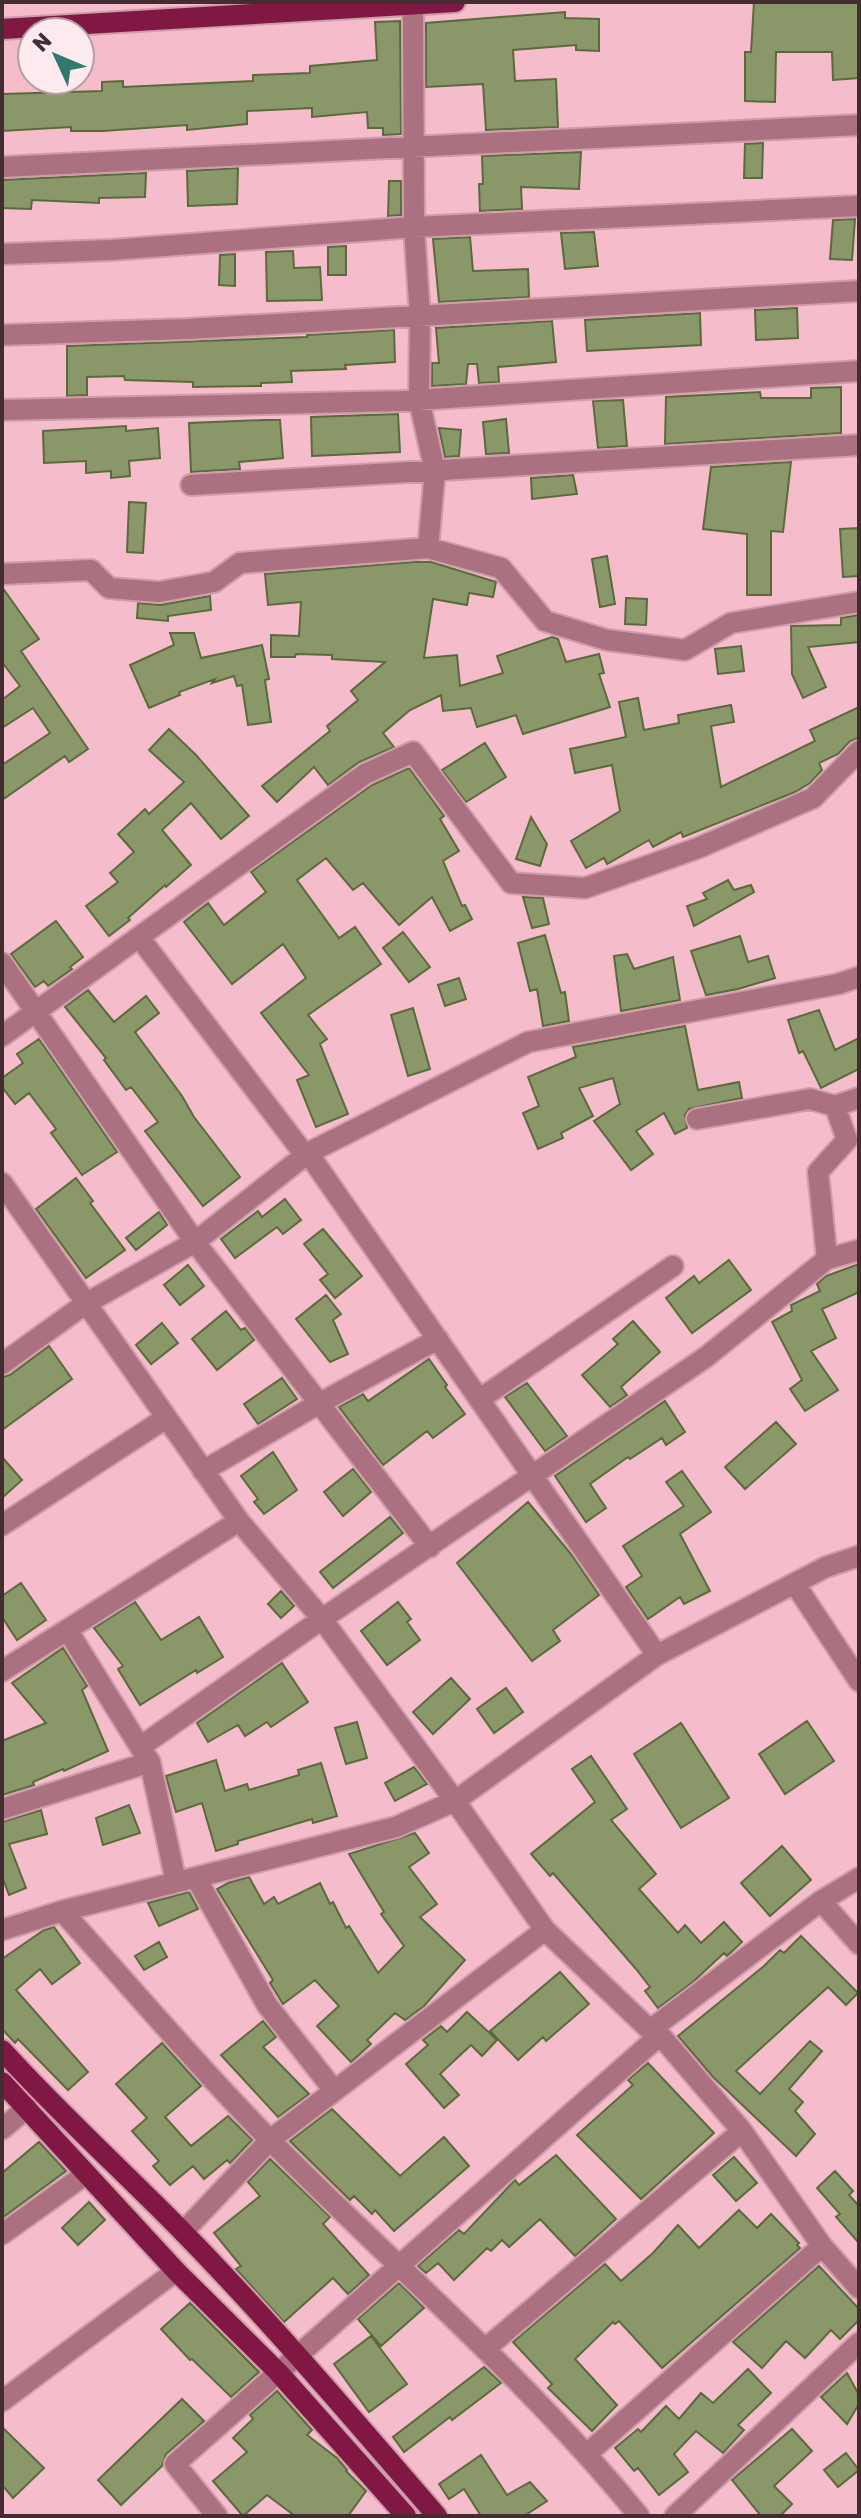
<svg xmlns="http://www.w3.org/2000/svg" width="861" height="2518" viewBox="0 0 861 2518" font-family="Rubik,sans-serif">
	<style>
		.building { fill: #8a9769; stroke: #5c693d; stroke-width: 2 }
		.lines { fill: none; stroke-linecap: round; stroke-linejoin: round }
		.minor-casing { stroke: #ce9daa; stroke-width: 24 }
		.major-casing { stroke: #ce9daa; stroke-width: 24 }
		.minor { stroke: #ab7181; stroke-width: 20 }
		.major { stroke: #801843; stroke-width: 20 }
	</style>
	<rect width="100%" height="100%" fill="#f5bdcb"/>
	<path class="building" d="M754,2H859V78L833,80L832,52H776L775,102L745,101V52H751Z
		M565,12V18L599,19V51L576,50V45L513,50L515,81L556,79L558,127L486,130L483,84L426,87V23Z
		M400,21L401,134L383,135V128H368L367,112L312,117V108L247,111V124L187,130V125L103,131H71V127L2,131V94L102,91V82L123,81V87L253,81V75L310,73V66L377,60L375,22Z
		M763,143L762,178H744L745,144Z
		M581,152L579,189L521,187L522,209L480,211L479,184H483L482,156Z
		M238,168L237,204L188,206L187,171Z
		M146,173L145,197L99,198V203L32,200L31,209L2,208V180Z
		M389,181H401V215L388,216Z
		M855,219L852,260L830,259L833,220Z
		M594,232L598,266L565,269L561,233Z
		M470,237L473,271L528,269L529,297L439,302L433,239Z
		M346,246V275H328V247Z
		M293,251L294,268L320,267L322,300L267,301L266,252Z
		M235,254V286L219,285L220,255Z
		M797,308L798,338L756,340L755,310Z
		M700,313L701,345L587,351L585,320Z
		M552,321L556,362L498,367L499,382L479,383L477,364H468L466,384L432,386V363H439L436,328Z
		M394,330L395,362L345,365L346,369L291,371L292,382L261,383V386L193,387V382L125,380L124,376L87,377V395L67,396V346L307,337V335Z
		M841,387V433L665,444L666,397L760,392L761,398H811V388Z
		M623,400L627,446L598,448L593,401Z
		M398,414L400,452L312,456L311,417Z
		M506,419L509,453L486,454L483,422Z
		M265,420H280L283,458L239,462L240,469L191,472L189,423Z
		M126,426V431L158,428L160,458L129,461L130,476L111,478V471L86,473V461L44,463L43,431Z
		M439,428L461,430L459,456L445,457Z
		M791,462L783,532L771,531V595H747V534L703,529L711,467Z
		M573,475L577,494L532,499L531,478Z
		M129,502L146,503L143,553L127,552Z
		M859,528V576L843,577L840,529Z
		M607,556L615,604L600,607L592,559Z
		M414,562H431L496,582L493,597L469,593L467,605L433,599L424,658L457,655L460,686L503,673L497,656L552,637L558,639L566,662L599,654L604,673L599,674L610,707L523,734L516,715L477,727L471,708L443,711L441,695L410,710L383,733L394,747L359,762L328,785L314,767L277,802L262,786L330,731L327,726L358,700L351,691L385,662L332,659V655L296,654L295,657H271V635L299,636L301,602L268,605L265,574Z
		M2,587L39,639L21,651L88,749L69,762L65,756L2,800V765L50,733L33,708L2,728V700L20,686L2,662Z
		M210,596L211,610L168,616V621L137,618L138,603L161,605Z
		M626,598L647,599L646,625L625,624Z
		M859,615V642L808,647L826,687L803,698L792,674L791,626L841,625V618Z
		M170,633H194L201,658L262,645L269,679L265,680L271,722L248,725L242,685L237,686L234,676L212,683L215,679L179,692L180,695L149,708L130,665L174,645Z
		M741,646L744,671L718,674L715,649Z
		M638,698L644,730L679,723L678,715L731,705L734,722L711,726L721,787L815,741L810,730L859,707V738L850,741L838,754L819,763L822,770L810,783L795,792L683,837L681,832L653,847L649,840L607,864L604,858L586,868L571,841L620,811L612,765L575,773L570,749L626,737L619,702Z
		M169,729L196,755L249,816L221,839L191,803L162,830L191,865L166,887L165,885L128,918L130,920L109,936L86,906L118,882L110,873L134,852L118,834L145,809L149,814L184,782L149,750Z
		M485,743L506,777L466,802L442,770Z
		M409,768L444,816L440,819L459,851L443,861L462,906L465,905L472,919L450,931L432,897L399,925L363,883L353,890L326,858L297,880L339,938L355,927L381,964L308,1015L327,1039L320,1044L348,1114L316,1127L297,1080L309,1075L261,1013L306,978L283,944L232,984L184,922L208,903L224,925L266,892L251,872L372,785Z
		M531,817L547,844L540,866L516,859Z
		M728,880L734,890L751,885L754,892L694,926L687,906L707,899L703,893Z
		M523,897L543,898L549,924L532,928Z
		M56,921L83,957L70,967L72,969L48,986L44,981L35,987L11,954Z
		M403,932L430,967L409,982L383,948Z
		M545,935L561,993L565,992L569,1021L543,1026L537,989L530,991L518,943Z
		M740,936L748,962L768,956L775,978L738,989L706,995L691,951Z
		M627,954L634,969L673,957L680,1000L621,1011L614,956Z
		M459,978L466,999L445,1006L438,985Z
		M88,990L114,1022L146,996L159,1013L135,1032L182,1096L194,1117L240,1177L203,1206L145,1131L158,1122L131,1087L126,1090L104,1060L106,1058L65,1007Z
		M413,1008L430,1069L408,1076L391,1015Z
		M819,1010L835,1050L859,1038V1069L821,1088L803,1051L799,1053L788,1020Z
		M685,1026L698,1090L739,1082L742,1098L689,1109L685,1115L687,1128L675,1134L664,1113L636,1131L653,1154L631,1170L594,1121L620,1104L613,1078L579,1088L593,1116L561,1133L563,1138L538,1149L523,1113L539,1106L528,1077L576,1057L573,1047Z
		M39,1039L117,1152L82,1175L51,1133L56,1129L29,1093L15,1104L2,1087V1078L23,1063L17,1054Z
		M76,1178L93,1201L90,1203L125,1250L86,1278L36,1209Z
		M285,1199L301,1220L283,1234L277,1227L235,1258L221,1239L258,1211L262,1217Z
		M159,1212L167,1225L136,1250L126,1238Z
		M323,1229L362,1276L335,1298L320,1280L328,1274L304,1244Z
		M729,1260L751,1290L692,1333L666,1298L694,1276L699,1283Z
		M859,1264V1292L822,1309L836,1338L811,1351L838,1390L805,1411L790,1389L802,1380L772,1322L792,1311L791,1305L820,1291L817,1284L826,1276Z
		M188,1265L204,1286L180,1305L164,1285Z
		M326,1295L341,1314L333,1320L348,1354L330,1362L296,1319Z
		M226,1311L241,1330L245,1328L254,1340L217,1370L192,1339Z
		M633,1321L660,1352L621,1387L627,1395L610,1407L582,1375L618,1344L613,1339Z
		M162,1323L178,1343L151,1364L136,1345Z
		M49,1346L72,1379L2,1430V1377L10,1375Z
		M429,1359L447,1385L445,1387L465,1414L433,1438L427,1431L383,1465L339,1407L363,1394L368,1401Z
		M282,1378L297,1399L258,1424L244,1404Z
		M527,1383L567,1436L545,1451L505,1397Z
		M665,1401L685,1432L666,1445L662,1438L630,1459L628,1457L590,1484L606,1508L586,1522L555,1476Z
		M776,1422L796,1444L745,1489L725,1467Z
		M273,1452L297,1490L264,1514L254,1502L258,1499L241,1476Z
		M2,1457L22,1480L2,1498Z
		M353,1469L371,1492L343,1516L324,1492Z
		M682,1471L711,1512L680,1534L710,1591L684,1604L680,1597L648,1619L626,1587L642,1576L623,1546L684,1506L666,1482Z
		M528,1502L571,1554L599,1595L553,1630L560,1641L532,1661L457,1563Z
		M390,1517L403,1533L333,1588L320,1572Z
		M21,1583L46,1620L17,1640L2,1617V1596Z
		M281,1591L294,1606L281,1618L268,1604Z
		M135,1602L161,1640L199,1617L223,1657L197,1673L196,1670L140,1705L118,1669L123,1666L94,1628Z
		M398,1602L411,1619L407,1622L420,1640L387,1665L361,1631Z
		M63,1648L87,1686L82,1690L108,1751L64,1771L63,1769L33,1782L34,1785L2,1795V1741L46,1723L12,1683Z
		M282,1663L308,1702L271,1727L267,1722L245,1736L238,1725L208,1742L197,1723Z
		M451,1678L470,1699L433,1734L413,1712Z
		M506,1688L523,1712L494,1733L477,1709Z
		M807,1721L834,1761L785,1794L759,1754Z
		M357,1722L367,1758L346,1764L335,1728Z
		M681,1723L729,1798L681,1828L634,1754Z
		M591,1756L627,1809L611,1820L656,1874L639,1889L678,1933L685,1925L701,1943L724,1922L742,1942L727,1956L724,1953L693,1982L658,2008L645,1991L650,1987L636,1969L553,1873L550,1876L531,1854L595,1802L572,1769Z
		M216,1760L225,1791L247,1784L249,1790L299,1775L298,1770L321,1763L337,1816L313,1823L312,1819L238,1841V1844L216,1851L202,1803L176,1812L166,1776Z
		M414,1767L427,1784L395,1801L385,1783Z
		M129,1805L140,1833L103,1845L96,1818Z
		M41,1810L47,1834L9,1844L26,1888L9,1895L2,1876V1822Z
		M415,1833L429,1853L409,1867L437,1904L420,1917L465,1960L424,2006L405,2020L395,2013L367,2040L371,2044L351,2062L317,2026L339,2006L315,1980L283,2004L270,1983L273,1980L217,1889L228,1883L249,1877L264,1904L274,1897L278,1904L320,1883L330,1904L333,1902L346,1928L349,1926L378,1973L404,1946L381,1914L384,1912L349,1854Z
		M782,1846L811,1880L770,1916L741,1883Z
		M189,1892L198,1909L159,1926L148,1903Z
		M54,1927L80,1963L52,1984L40,1969L16,1990L88,2072L68,2090L18,2039L15,2043L2,2029V1959L44,1930Z
		M801,1936L858,1993L846,2005L828,1987L736,2071L760,2094L810,2041L822,2051L789,2089L803,2102L795,2111L815,2134L796,2156L713,2077L678,2036L764,1966L780,1950L784,1953Z
		M159,1942L167,1957L144,1970L135,1956Z
		M560,1972L589,2004L546,2041L543,2037L518,2060L490,2031Z
		M467,2012L497,2040L482,2056L471,2045L440,2074L459,2095L444,2108L406,2064L428,2045L423,2040L441,2026L447,2032Z
		M263,2021L276,2037L263,2047L309,2094L278,2117L221,2055Z
		M162,2043L201,2086L165,2117L191,2146L228,2116L252,2140L230,2163L227,2160L204,2179L193,2166L170,2185L153,2166L159,2161L132,2131L147,2118L116,2084Z
		M648,2063L714,2133L641,2199L577,2135L633,2085L628,2080Z
		M332,2109L400,2176L444,2137L469,2166L394,2231L375,2210L372,2214L354,2196L350,2200L290,2141Z
		M39,2142L66,2171L2,2218V2173Z
		M556,2155L616,2219L575,2256L540,2219L509,2247L502,2240L491,2251L487,2248L454,2280L438,2263L426,2273L418,2266L459,2230L464,2234L515,2180L519,2185Z
		M734,2157L757,2183L736,2201L713,2175Z
		M270,2159L330,2217L323,2224L369,2275L348,2294L333,2278L284,2322L236,2269L241,2266L214,2233L260,2196L248,2182Z
		M835,2171L853,2191L849,2195L859,2206V2243L836,2217L840,2214L817,2188Z
		M89,2202L105,2220L78,2245L62,2228Z
		M739,2210L757,2228L771,2214L799,2243L797,2245L800,2248L662,2368L619,2321L615,2324L613,2322L575,2359L617,2405L592,2431L548,2388L552,2384L513,2342L605,2264L621,2281L653,2253L678,2225L699,2248Z
		M819,2266L859,2309V2320L840,2339L831,2330L805,2358L786,2341L762,2368L733,2342Z
		M399,2283L424,2308L381,2346L358,2319Z
		M190,2303L259,2372L231,2397L192,2359L190,2360L161,2329Z
		M371,2336L407,2384L369,2412L334,2364Z
		M484,2367L501,2383L452,2420L450,2417L404,2452L393,2437Z
		M748,2369L771,2393L738,2425L744,2430L723,2453L696,2431L674,2454L688,2472L659,2495L638,2468L634,2471L615,2448L638,2429L641,2432L666,2406L679,2419L701,2393L713,2403Z
		M847,2373L859,2395V2404L847,2424L821,2397Z
		M277,2391L312,2430L307,2435L337,2458L347,2470L346,2471L366,2491L348,2516H295L267,2495L243,2516L213,2481L247,2452L233,2438L253,2419L250,2415Z
		M182,2399L204,2421L166,2454L162,2466L121,2505L98,2480Z
		M2,2427L44,2468L13,2498L2,2485Z
		M792,2429L812,2451L774,2486L792,2504L780,2516H761L732,2480Z
		M846,2453L859,2470L838,2487L824,2470Z
		M481,2455L507,2495L530,2482L547,2501L524,2516H481L464,2489L449,2499L439,2484Z"/>
	<g class="lines">
		<defs>
			<path id="minor" d="M413,6L414,227L420,316L419,400L435,471L428,548
				M2,167L859,125
				M2,254L111,250L414,227L859,206
				M2,335L187,329L859,291
				M2,410L401,401L859,371
				M191,485L859,445
				M2,574L91,570L109,588L159,592L214,582L240,563L428,548L501,568L545,621L607,640L685,650L731,623L859,602
				M139,937L365,774L413,752L511,883L585,888L698,848L813,798L859,751
				M2,963L195,1242L430,1547
				M2,1036L139,937L302,1151L308,1153L657,1655L455,1801L396,1827L62,1911L2,1930
				M697,1119L810,1099L835,1106L859,1098
				M2,1183L239,1521L322,1619L455,1801L545,1930L650,2030L660,2035L742,2131L822,2246L859,2288
				M827,1259L818,1172L847,1140L835,1106
				M2,1364L85,1304L195,1242L308,1153L528,1042L838,984L859,977
				M480,1399L673,1266
				M203,1471L318,1404L438,1339
				M2,1525L166,1418
				M795,1584L859,1681
				M68,1631L140,1747L322,1619L706,1357L827,1259L859,1250
				M657,1655L826,1567L859,1556
				M2,1671L239,1521
				M150,1762L176,1882
				M2,1809L150,1762L140,1747
				M196,1878L267,2005L333,2089
				M821,1901L859,1944
				M62,1911C131,1987 198,2067 270,2140C394,2266 527,2378 639,2516
				M650,2030L821,1901L859,1878
				M2,2129L27,2108
				M183,2232L270,2140L545,1930
				M2,2234L86,2174
				M485,2349L742,2131
				M2,2401L176,2271
				M588,2453L822,2246
				M217,2516L175,2464L660,2035
				M675,2516L859,2343"/>
			<path id="major" d="M2,29L455,2
				M2,2050C59,2113 122,2170 182,2231C271,2322 354,2420 437,2516
				M2,2082L176,2271L278,2372L406,2516"/>
		</defs>
		<use href="#minor" class="minor-casing"/>
		<use href="#major" class="major-casing"/>
		<use href="#minor" class="minor"/>
		<use href="#major" class="major"/>
	</g>
	<rect width="861" height="2518" fill="none" stroke="#432d33" stroke-width="8"/>
	<g transform="translate(56 56) rotate(314)"><circle r="38" fill="#fceaee" stroke="#b29ea3" stroke-width="2"/>
	<path d="M0-6L14 30L0 20L-14 30Z" fill="#32786d"/>
	<text y="-12" font-size="22" font-weight="bold" text-anchor="middle" fill="#432d33">N</text>
	</g>
</svg>
